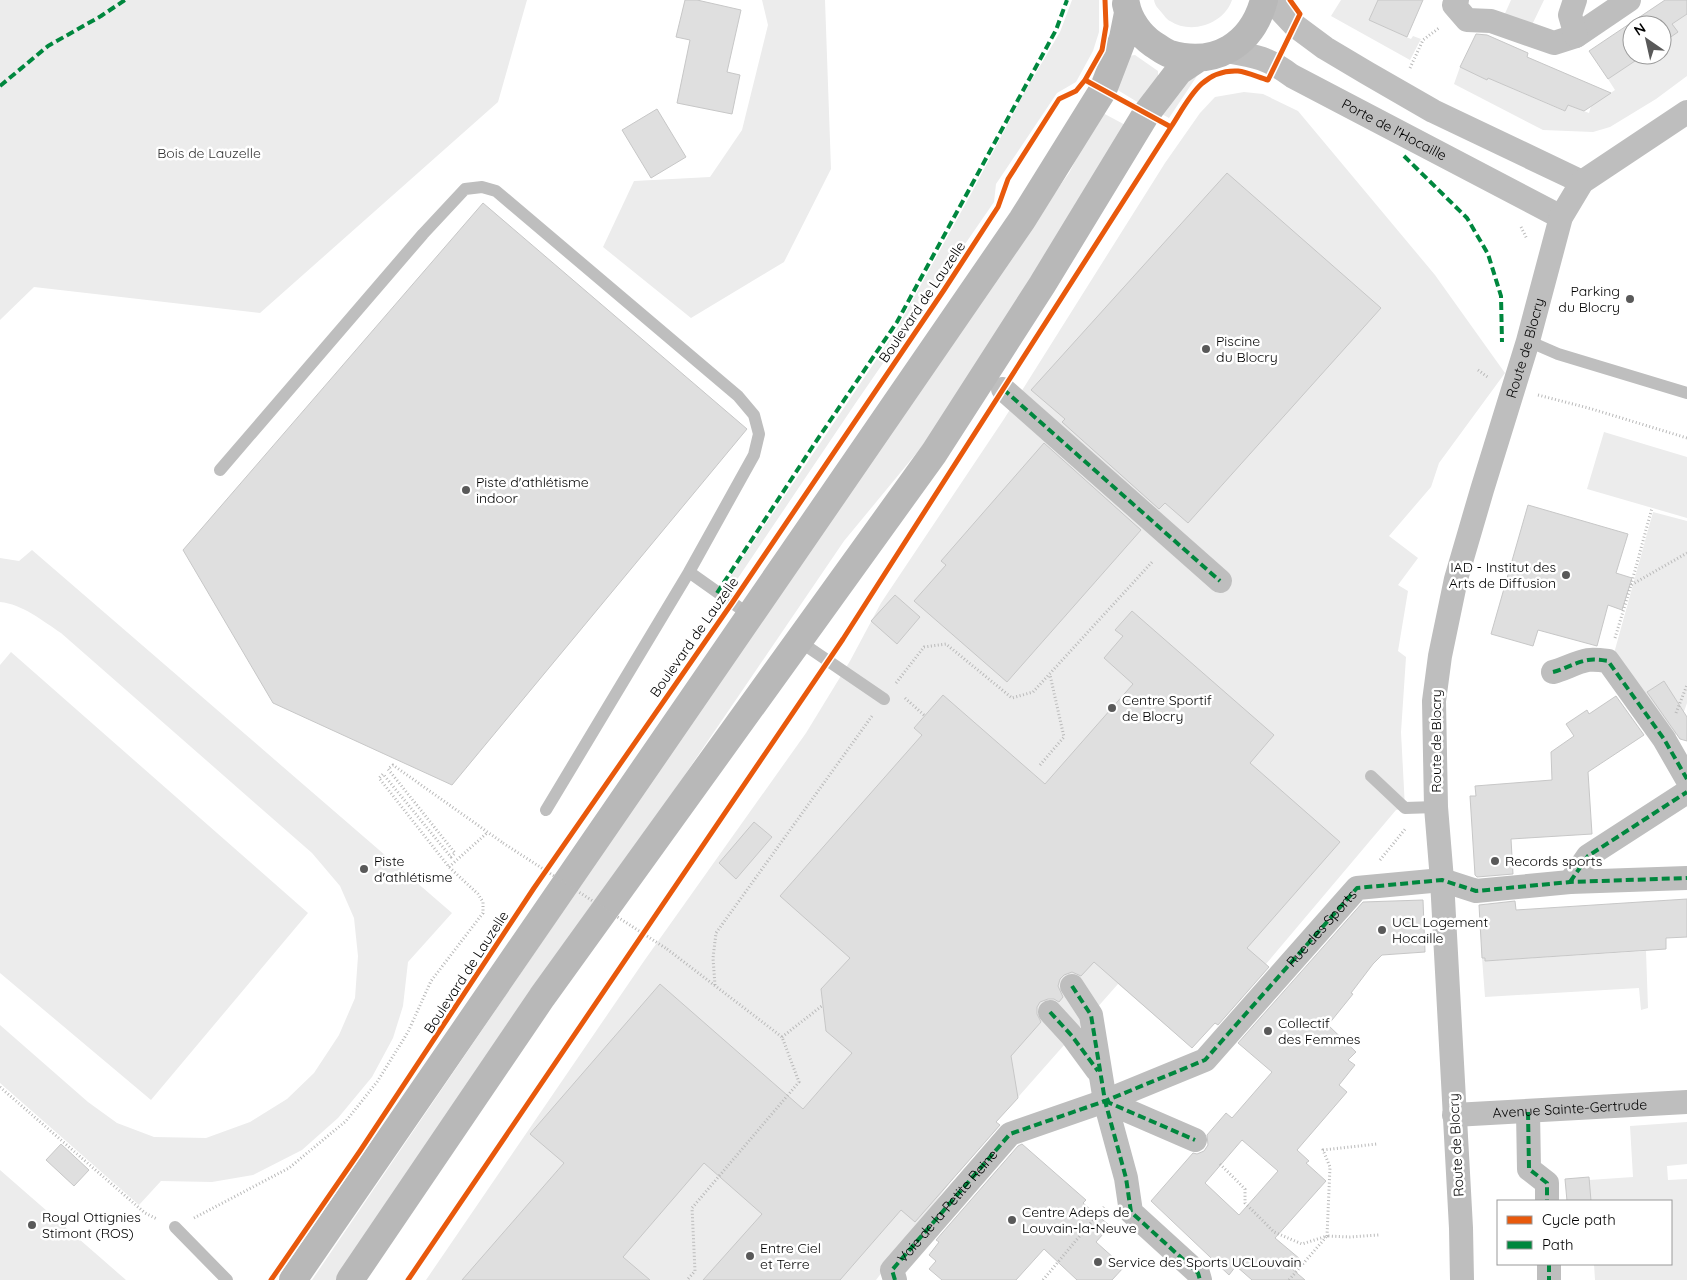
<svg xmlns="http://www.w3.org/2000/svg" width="1687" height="1280" viewBox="0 0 1687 1280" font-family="Quicksand,sans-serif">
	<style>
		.green { fill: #ececec }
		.building { fill: #dfdfdf; stroke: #c7c7c7; fill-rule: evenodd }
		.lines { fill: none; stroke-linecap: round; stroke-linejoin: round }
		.path { stroke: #b9b9b9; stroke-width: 3; stroke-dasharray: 1 2.5; stroke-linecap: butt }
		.lane { stroke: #bebebe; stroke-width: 12 }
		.street { stroke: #bebebe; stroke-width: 24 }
		.secondary { stroke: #b8b8b8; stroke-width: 28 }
		.path-bridge { stroke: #b9b9b9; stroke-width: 3; stroke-dasharray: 1 2.5; stroke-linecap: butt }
		.quiet { stroke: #00873e; stroke-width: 4; stroke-dasharray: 8 4; stroke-linecap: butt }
		.cycleway-casing { stroke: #fff; stroke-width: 8 }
		.cycleway { stroke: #e8590c; stroke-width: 5 }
		.poi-dot { fill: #595959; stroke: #fff; stroke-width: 2 }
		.labels { text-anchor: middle; stroke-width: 5; stroke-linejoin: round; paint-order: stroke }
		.street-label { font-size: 14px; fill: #000; stroke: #fff }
		.park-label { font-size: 14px; fill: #333; stroke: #fff }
		.poi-label { font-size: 14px; fill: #000; stroke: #fff; text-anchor: start }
	</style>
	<rect width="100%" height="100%" fill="#fff"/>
	<path class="green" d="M0,0H527L498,102L260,313L34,287L0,320Z
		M762,0H825L831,169L784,262L691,318L603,247L634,181L710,177L742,130L768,25Z
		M1072,0H1099V32L1093,51L1076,82L1057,93L996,184L994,202L857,401L732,587L726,583L895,332L972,192L1024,93L1060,32Z
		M1154,0H1232C1224,24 1191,35 1170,21C1167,20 1164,15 1162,13C1158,8 1155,6 1154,0Z
		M1341,0H1378L1369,20L1411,39L1413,36L1421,39L1410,60L1331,16Z
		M1511,0H1544L1530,29L1503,18Z
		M1687,14V76L1656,99L1610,127L1593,132L1543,130L1454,84L1460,67L1487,80L1490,73L1513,89L1564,111L1568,105L1589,113L1591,106L1615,90L1608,79L1644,55H1662V43L1677,32L1672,24Z
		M1135,55L1158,71V79L1139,103L1111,86L1129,56Z
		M1197,76L1169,118L1158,112L1188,79Z
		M1244,92L1263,94L1298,111L1435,275L1505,373L1439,463L1431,487L1389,536L1418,558L1398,585L1408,591L1398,651L1406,657L1401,732L1405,808L1396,810L1266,964L1192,1048L1118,984L996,1122L876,1280H426L644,961L806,733L850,661L881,603L1004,419L1165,163L1200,113L1215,97Z
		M1101,112L1129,127L943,421L844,541L341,1280H312L991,282L1069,173Z
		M1604,432L1687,457V518L1587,489Z
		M1653,512L1687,521V703L1675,737L1613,657Z
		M32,550L452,913L408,962L403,1006L393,1038L372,1077L338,1118L302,1150L253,1175L212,1182L161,1181L139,1205L0,1083V1025L88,1102L117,1123L154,1137L206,1138L250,1122L287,1099L314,1073L339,1035L355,998L358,956L354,918L340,886L312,853L61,633C43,621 22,604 0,602V558L19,561Z
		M11,652L308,913L151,1100L0,973V665Z
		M1646,951L1648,1008L1641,1010L1639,988L1485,997L1482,958H1485L1486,961Z
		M1687,1122V1164L1667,1166L1668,1180L1687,1179V1280H1595L1594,1264H1671V1201H1591L1589,1180L1633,1177L1630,1126Z
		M0,1170L126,1280H0Z"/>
	<path class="building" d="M685,0H697L741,10L727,72L740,75L732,114L677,103L690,40L676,37Z
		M1378,0H1423L1407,37L1369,20Z
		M1665,0H1687V14L1672,24L1678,32L1662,43V25H1632V55H1644L1608,79L1589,51Z
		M1476,34L1487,35L1528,53L1527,57L1611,93L1584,111L1568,105L1565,111L1488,78L1487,80L1460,67Z
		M657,109L686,157L651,178L622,130Z
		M1227,173L1381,308L1188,523L1165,503L1159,509L1062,422L1065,419L1031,390Z
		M483,203L747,429L452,785L273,703L183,550Z
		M1044,443L1141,530L1007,682L914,601L946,565L941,561Z
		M1528,505L1628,534L1616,573L1632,578L1622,610L1608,605L1597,646L1538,630L1533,646L1491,634Z
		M895,595L920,617L897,644L871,621Z
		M1132,611L1274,735L1250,763L1340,842L1247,948L1269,967L1218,1025L1215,1023L1192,1048L1094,962L1081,976L1072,972L1064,975L1060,979L1058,986L1063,997L1059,1002L1054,999H1048L1040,1002L1037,1007V1014L1041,1022L1011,1056L1018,1098L996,1122L1000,1125L915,1222L901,1210L840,1280H703L762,1214L704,1163L623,1257L650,1280H462L564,1163L530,1134L660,984L803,1109L852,1053L826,1031L821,989L850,958L780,896L922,735L914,728L943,695L1045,784L1133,684L1104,658L1123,636L1115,630Z
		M1664,681L1687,717V741L1680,739L1647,692Z
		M1616,696L1644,735L1588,772L1592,834L1511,839L1513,874L1477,877L1475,875L1470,796H1476L1475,786L1552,780L1551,752L1574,736L1566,724L1587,710L1589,714Z
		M754,822L772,837L736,879L719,863Z
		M1687,899V937L1666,938V949L1485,961V958H1482L1479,905L1515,901L1516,910Z
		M1423,900L1425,952L1382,955L1373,964L1351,993L1353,994L1328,1025L1356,1052L1348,1060L1355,1065L1339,1085L1347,1092L1297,1150L1309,1161L1306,1163L1326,1181L1275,1238L1300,1259L1291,1268L1305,1280H1252L1236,1266L1229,1275L1151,1201L1193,1153L1197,1154L1204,1151L1208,1145L1207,1135L1226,1113L1232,1118L1272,1072L1238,1043L1363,902ZM1242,1140L1278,1171L1239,1215L1205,1183Z
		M61,1144L89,1170L74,1186L46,1160Z
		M1022,1144L1086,1200L1083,1203L1110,1226L1096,1242L1124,1267L1112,1280H1077L1044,1249L1016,1280H942L929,1269L936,1261L929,1255L939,1242L936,1240L1018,1146Z
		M1589,1177L1591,1201H1567L1565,1179Z"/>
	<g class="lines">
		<path class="path" d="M1410,68L1423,40L1439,28
			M1521,227L1527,239
			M1478,370L1489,378
			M1538,395L1592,409L1687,438
			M1631,585L1652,508
			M1615,638L1631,585L1687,553
			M896,683L924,647L946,644L1012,698L1033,692L1153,561
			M905,698L925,716
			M1676,713L1687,685
			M1040,765L1064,737L1050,675
			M1380,860L1406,828
			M449,867L488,832
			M667,949L782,1037L799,1082L692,1208L695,1271L687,1280
			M715,985L713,958L716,933L872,716
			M782,1037L823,1005
			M0,1087L145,1213L157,1219
			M1220,1164L1245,1189V1203L1274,1232L1302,1244L1327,1236L1330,1167L1323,1150L1377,1144
			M194,1218L289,1168L346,1121L377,1082L408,1032L431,981L483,913V902L478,894L449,867L379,778L383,774L451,857L455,853L388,769L393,765L503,843
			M1043,1280L1104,1207
			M1289,1280L1327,1236L1350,1237L1379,1235"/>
		<path class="lane" d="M1528,341L1558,354L1687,393
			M220,470L423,234L465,189L482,187L496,191L738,396L754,415L759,434L754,455L689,572
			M799,641L884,699
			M1371,776L1405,808L1436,807
			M546,810L689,572L751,616
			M175,1227L227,1280"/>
		<g class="street">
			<path d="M1271,0L1294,25L1325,48L1367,73L1433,111L1582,182"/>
			<path d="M1457,0L1454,5L1467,20L1491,21L1554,43L1576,36L1629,0"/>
			<path d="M1575,0L1570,15L1576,36"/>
			<path id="s1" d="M1227,51C1256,56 1268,58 1292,76L1561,217"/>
			<path d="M1003,389L1220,581"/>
			<path d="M1553,672C1565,669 1576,662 1588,660C1594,659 1601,660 1608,661L1664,739L1687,779"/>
			<path d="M1570,882L1588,856L1687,792"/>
			<path d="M1072,986L1091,1015L1105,1101L1126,1178L1131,1212L1198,1273L1200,1280"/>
			<path d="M1050,1012L1072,1036L1097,1070"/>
			<path d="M1105,1101L1195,1140"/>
			<path d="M1528,1112L1529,1169L1547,1183V1201"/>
			<path id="s2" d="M1454,1115L1687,1102"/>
			<path d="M1549,1264V1280"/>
			<path d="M895,1280L892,1270L1010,1134L1105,1101L1205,1060L1357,888L1442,880L1476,891L1570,882L1687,878"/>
			<path id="s3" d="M1462,1280L1461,1228L1442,880L1436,807L1434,701L1440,656L1456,579L1482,490L1528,341L1561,217L1582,182L1687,112"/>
		</g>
		<path class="secondary" d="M1126,4C1129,20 1140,35 1153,44C1158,47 1164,52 1170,54C1215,67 1252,45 1264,0
			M293,1280L1022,220L1103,90L1123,38L1128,13
			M350,1280L542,997L934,453L1042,285L1146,114L1179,71L1197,59"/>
		<path class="path-bridge" d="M503,843L667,949"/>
		<g class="quiet">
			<path d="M0,86L48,46L101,16L125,0"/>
			<path d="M1404,156L1467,218L1488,254L1501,296L1502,342"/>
			<path d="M1003,389L1220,581"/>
			<path d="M717,593L815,443L897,322L1056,30L1067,0"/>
			<path d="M1553,672C1565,669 1576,662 1588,660C1594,659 1601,660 1608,661L1664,739L1687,779"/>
			<path d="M1570,882L1588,856L1687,792"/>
			<path d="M1072,986L1091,1015L1105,1101L1126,1178L1131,1212L1198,1273L1200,1280"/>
			<path d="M1050,1012L1072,1036L1098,1071"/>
			<path d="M1105,1101L1195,1140"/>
			<path d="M1528,1112L1529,1169L1547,1183V1201"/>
			<path d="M1549,1264V1280"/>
			<path id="s4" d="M895,1280L892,1270L1010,1134L1105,1101L1205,1060L1357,888L1442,880L1476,891L1570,882L1687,878"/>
		</g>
		<defs>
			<path id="cycleway" d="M1085,80L1171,127
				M271,1280L360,1151L534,888L732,603L944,290L998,207L1008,179L1059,99L1076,91L1085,80L1102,50L1106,26L1105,0
				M408,1280L843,639L1171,127C1188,101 1201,69 1238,71C1247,72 1258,77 1268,80L1300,14L1290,0"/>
		</defs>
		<use href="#cycleway" class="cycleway-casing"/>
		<use href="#cycleway" class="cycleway"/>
	</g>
	<g class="poi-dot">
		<circle cx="1630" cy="299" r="5"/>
		<circle cx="1206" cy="349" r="5"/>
		<circle cx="466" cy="490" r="5"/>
		<circle cx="1566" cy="575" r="5"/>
		<circle cx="1112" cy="708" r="5"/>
		<circle cx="1495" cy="861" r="5"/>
		<circle cx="364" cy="869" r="5"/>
		<circle cx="1382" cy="930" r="5"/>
		<circle cx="1268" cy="1031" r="5"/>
		<circle cx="1012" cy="1220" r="5"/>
		<circle cx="32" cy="1225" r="5"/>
		<circle cx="750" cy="1256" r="5"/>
		<circle cx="1098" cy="1262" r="5"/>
	</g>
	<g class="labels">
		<g class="street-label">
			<text dy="5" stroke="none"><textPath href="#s1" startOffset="186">Porte de l'Hocaille</textPath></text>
			<text transform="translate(922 302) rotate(-56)" y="5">Boulevard de Lauzelle</text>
			<text dy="5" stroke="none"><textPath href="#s3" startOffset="945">Route de Blocry</textPath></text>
			<text transform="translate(694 637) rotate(-55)" y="5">Boulevard de Lauzelle</text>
			<text transform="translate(1436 741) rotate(-90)" y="5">Route de Blocry</text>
			<text dy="5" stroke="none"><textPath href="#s4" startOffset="575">Rue des Sports</textPath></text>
			<text transform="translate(466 972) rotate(-57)" y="5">Boulevard de Lauzelle</text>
			<text dy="5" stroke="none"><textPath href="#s2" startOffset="116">Avenue Sainte-Gertrude</textPath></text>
			<text transform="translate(1456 1145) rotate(-93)" y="5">Route de Blocry</text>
			<text dy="5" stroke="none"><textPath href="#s4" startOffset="95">Voie de la Petite Reine</textPath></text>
		</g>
		<g class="park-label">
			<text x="209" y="158">Bois de Lauzelle</text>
		</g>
		<g class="poi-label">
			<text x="1620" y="296" text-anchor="end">Parking<tspan x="1620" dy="16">du Blocry</tspan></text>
			<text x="1216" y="346">Piscine<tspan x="1216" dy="16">du Blocry</tspan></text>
			<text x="476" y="487">Piste d'athlétisme<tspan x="476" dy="16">indoor</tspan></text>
			<text x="1556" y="572" text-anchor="end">IAD - Institut des<tspan x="1556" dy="16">Arts de Diffusion</tspan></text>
			<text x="1122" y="705">Centre Sportif<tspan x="1122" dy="16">de Blocry</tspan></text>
			<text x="374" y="866">Piste<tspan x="374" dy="16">d'athlétisme</tspan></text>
			<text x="1505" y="866">Records sports</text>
			<text x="1392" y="927">UCL Logement<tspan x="1392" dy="16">Hocaille</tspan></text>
			<text x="1278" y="1028">Collectif<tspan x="1278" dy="16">des Femmes</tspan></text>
			<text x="1022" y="1217">Centre Adeps de<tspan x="1022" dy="16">Louvain-la-Neuve</tspan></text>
			<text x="42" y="1222">Royal Ottignies<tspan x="42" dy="16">Stimont (ROS)</tspan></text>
			<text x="760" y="1253">Entre Ciel<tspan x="760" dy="16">et Terre</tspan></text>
			<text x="1108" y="1267">Service des Sports UCLouvain</text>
		</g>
	</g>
	<rect x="1497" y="1200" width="175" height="65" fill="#ffffff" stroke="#999999"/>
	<rect x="1507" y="1216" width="25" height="8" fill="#e8590c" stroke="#999999"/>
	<text x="1542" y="1225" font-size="15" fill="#000000">Cycle path</text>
	<rect x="1507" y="1241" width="25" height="8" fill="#00873e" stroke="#999999"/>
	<text x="1542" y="1250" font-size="15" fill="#000000">Path</text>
	<g transform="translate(1647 40) rotate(326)"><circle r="24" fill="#ffffff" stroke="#999999"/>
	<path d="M0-4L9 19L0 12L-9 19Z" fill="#595959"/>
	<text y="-8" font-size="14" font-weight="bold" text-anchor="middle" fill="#000000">N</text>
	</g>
</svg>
